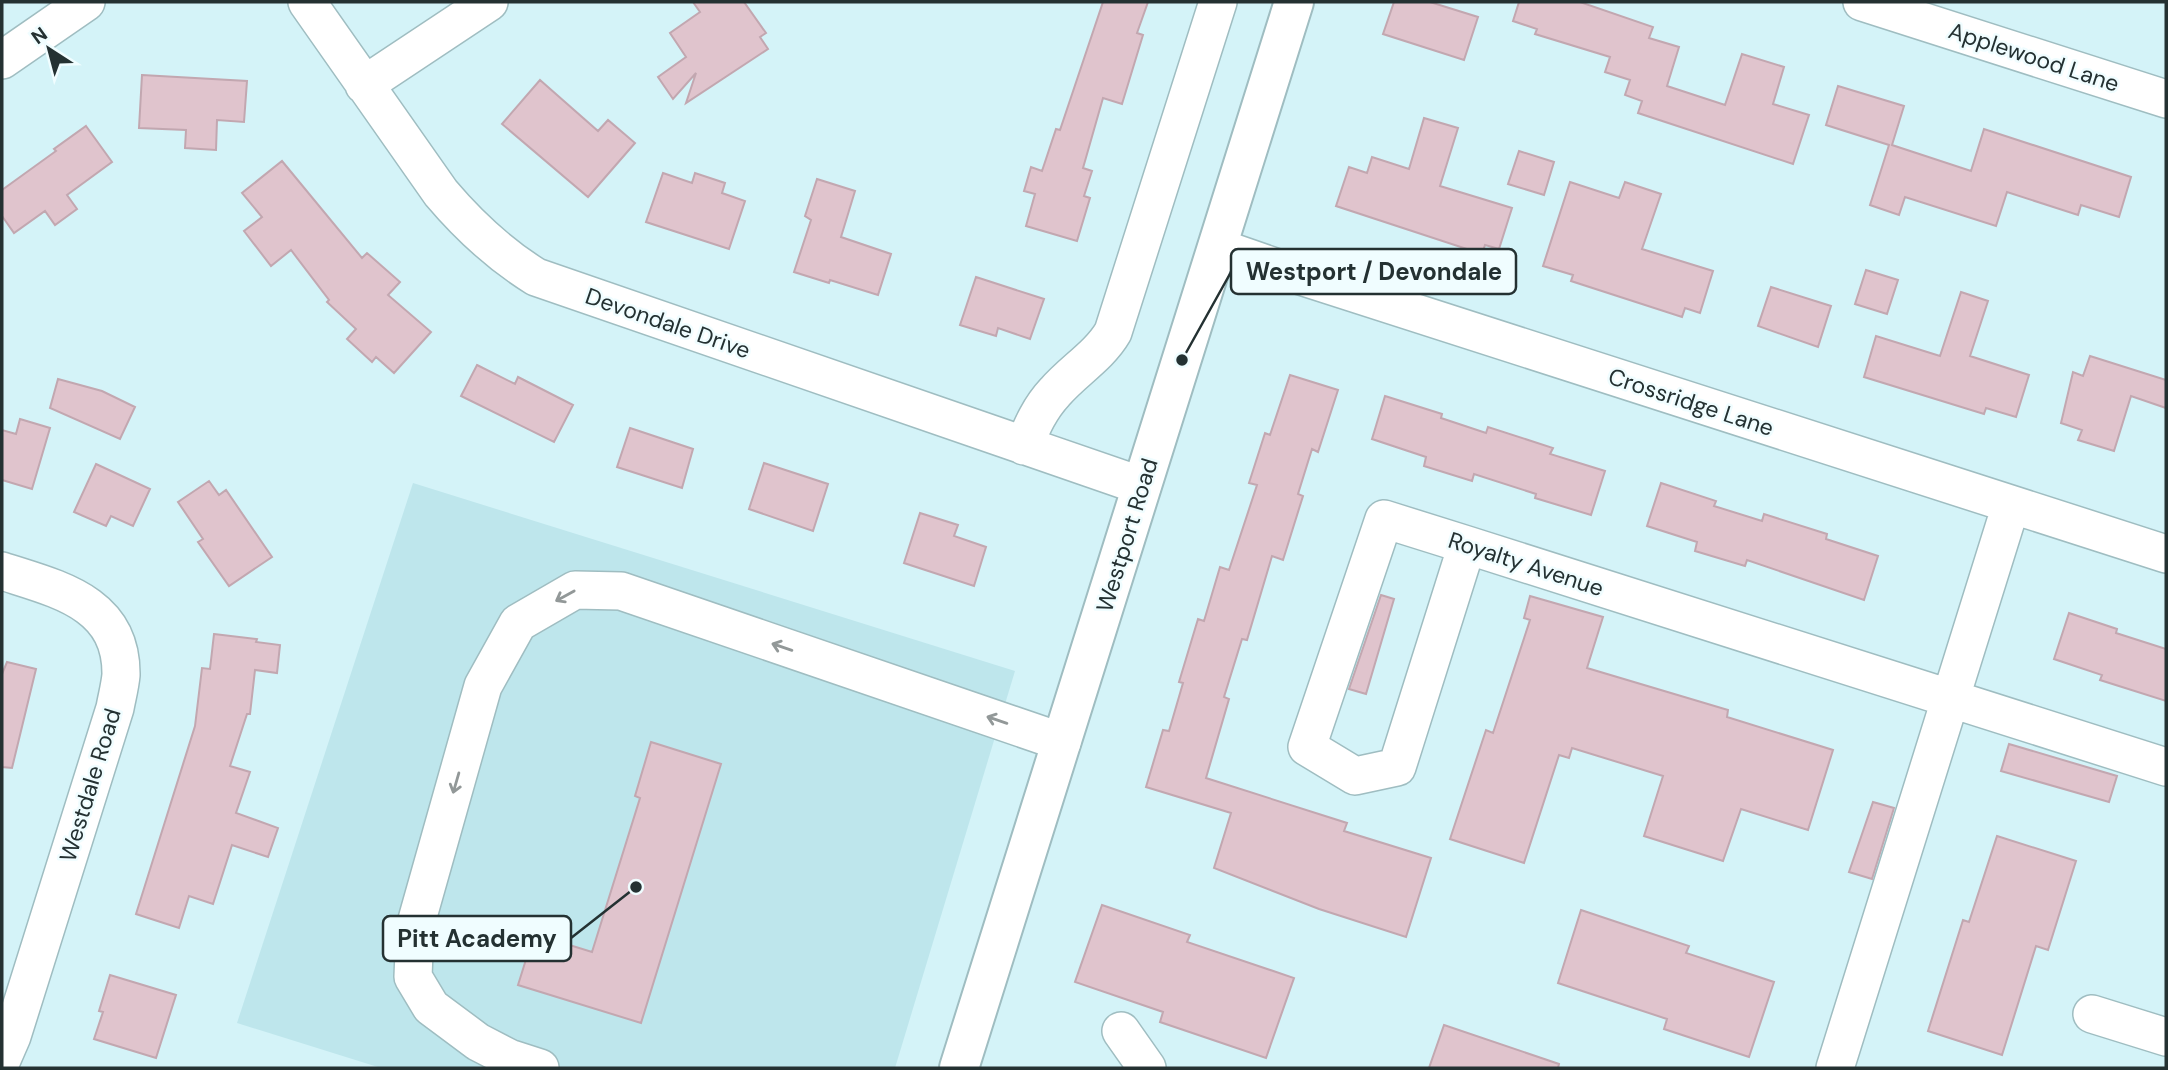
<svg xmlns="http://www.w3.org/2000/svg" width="2168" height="1070" viewBox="0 0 2168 1070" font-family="'DM Sans',sans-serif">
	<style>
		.built { fill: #bee6ec }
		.building { fill: #e0c4cd; stroke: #c2a7b0; stroke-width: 2 }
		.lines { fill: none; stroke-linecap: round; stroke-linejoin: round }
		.minor-casing { stroke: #9fbdc1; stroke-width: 40 }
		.major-casing { stroke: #9fbdc1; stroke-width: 42 }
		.minor { stroke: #fff; stroke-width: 37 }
		.major { stroke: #fff; stroke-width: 38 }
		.oneway { stroke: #929898 }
		.labels { text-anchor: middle; stroke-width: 5; stroke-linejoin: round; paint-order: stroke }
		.street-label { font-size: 23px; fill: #243132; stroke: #f0fdff }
		.leader { fill: none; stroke: #243132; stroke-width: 2.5 }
		.callout-dot { fill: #243132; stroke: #f0fdff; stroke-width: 2.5 }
		.callout { fill: #f0fdff; stroke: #243132; stroke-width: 2.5 }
		.callout-label { font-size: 24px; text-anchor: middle; font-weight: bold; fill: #243132 }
	</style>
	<rect width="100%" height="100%" fill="#d4f3f8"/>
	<path class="built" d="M413,483L1015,671L895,1068H381L237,1023Z"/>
	<path class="building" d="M693,2H744L766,33L760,37L768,49L686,103L696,73L673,99L658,77L686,57L670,33L700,12Z
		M1103,2H1148L1137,33L1143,35L1122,104L1103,98L1083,168L1092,171L1084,196L1090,198L1077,241L1026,226L1035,194L1024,191L1031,167L1042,171L1056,129L1060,130Z
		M1394,2H1430L1478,17L1464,60L1383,34Z
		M1519,2H1580L1653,27L1649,38L1679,47L1667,86L1725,105L1742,54L1784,67L1773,104L1809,115L1793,164L1638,113L1642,101L1625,95L1630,80L1605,72L1610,57L1535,34L1537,29L1513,21Z
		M142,75L247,81L244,122L217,120L216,150L185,148L186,130L139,128Z
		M540,80L598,131L608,120L635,143L588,197L502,124Z
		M1838,86L1904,106L1892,145L1971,171L1984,129L2131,177L2119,217L2081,205L2078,215L2007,192L1996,226L1905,197L1899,215L1870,205L1889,145L1826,125Z
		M1424,118L1458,128L1440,186L1512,208L1499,249L1485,245L1482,254L1336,206L1349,167L1367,173L1372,157L1409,169Z
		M86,126L112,162L67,195L77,209L55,225L45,211L14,233L2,216V190L56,151L54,149Z
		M1519,151L1554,162L1544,195L1508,184Z
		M282,161L362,258L367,253L400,282L388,295L431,332L394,373L376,357L372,362L347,339L356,329L327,302L329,300L291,250L271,266L244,231L262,217L242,193Z
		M663,173L692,183L695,173L725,183L722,193L745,201L729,249L646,222Z
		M817,179L855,191L841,237L891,254L878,295L830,280L829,283L794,272L811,220L805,216Z
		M1570,182L1619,198L1625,182L1661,194L1642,249L1713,271L1700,313L1685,308L1682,317L1571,281L1573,275L1543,266Z
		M1866,270L1898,280L1887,314L1855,304Z
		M976,277L1044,299L1030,339L998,328L996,336L960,325Z
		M1771,287L1831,306L1818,347L1758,326Z
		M1961,292L1988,301L1970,356L2029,375L2016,417L1986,408L1984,414L1864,377L1876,336L1940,356Z
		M2090,356L2166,380V408L2131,396L2114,451L2078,440L2082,430L2061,423L2073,372L2083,376Z
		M477,365L515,384L518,377L573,405L554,442L461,396Z
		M1290,375L1338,390L1318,452L1312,449L1298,494L1303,496L1283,560L1272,556L1247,640L1242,639L1224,697L1229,699L1206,778L1347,823L1344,831L1431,858L1406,937L1319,909L1214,868L1231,813L1146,787L1163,730L1169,731L1183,683L1179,682L1198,619L1204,621L1220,567L1229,570L1257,485L1249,483L1265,433L1270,435Z
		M58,379L102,391L135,407L120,439L50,408Z
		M1385,396L1442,414L1441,418L1486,433L1488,427L1553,448L1550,454L1605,471L1591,515L1535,498L1536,494L1474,474L1472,481L1424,466L1426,457L1372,439Z
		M20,419L50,428L32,489L2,480V430L16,434Z
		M630,428L693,449L682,488L617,467Z
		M764,463L828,484L813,531L749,509Z
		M96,464L150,489L133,526L111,516L106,526L74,512Z
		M209,481L219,495L226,490L272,557L229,586L198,542L203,539L178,502Z
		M1661,483L1716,501L1714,506L1762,521L1764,514L1827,534L1826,539L1878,556L1864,600L1747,560L1745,566L1695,551L1697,542L1647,526Z
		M920,513L958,525L954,536L986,547L974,586L904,563Z
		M1381,595L1394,599L1366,694L1349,689Z
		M1530,596L1603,617L1587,668L1728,710L1727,717L1833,750L1808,830L1741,809L1723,861L1644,836L1663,776L1572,748L1569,758L1559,755L1524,863L1450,839L1486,730L1493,733L1530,620L1524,618Z
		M2069,613L2117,629L2116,633L2166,649V701L2100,680L2102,675L2054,659Z
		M214,634L257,639L256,642L280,645L277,673L255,670L250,714H247L230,766L250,772L236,813L278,828L268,857L232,845L213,904L189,896L179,928L136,914L195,726L202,668L210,669Z
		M7,662L36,669L12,768L2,767V674Z
		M651,742L721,764L641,1023L518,985L534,934L592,952L640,798L635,796Z
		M2009,744L2117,776L2109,802L2001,771Z
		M1873,802L1894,808L1872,879L1849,872Z
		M1997,836L2076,861L2048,950L2036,946L2002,1055L1928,1031L1963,920L1969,922Z
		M1102,905L1190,935L1187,942L1294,978L1266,1058L1160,1022L1163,1012L1075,982Z
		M1581,910L1689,946L1686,953L1774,982L1749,1057L1664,1029L1667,1019L1558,983Z
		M110,975L176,995L156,1058L94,1039L103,1012L99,1011Z
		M1444,1025L1559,1064L1558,1068H1429Z"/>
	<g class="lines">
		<defs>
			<path id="minor" d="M307,2L441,193C469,226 499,254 536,277L1142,486
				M1862,2L2166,99
				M2,60L86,2
				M364,85L489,2
				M1217,247L1301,276L2166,554
				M1024,446C1032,426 1040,408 1055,392C1073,371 1099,356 1113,332L1218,2
				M1467,545L1397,767L1355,776L1307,747L1384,519L1467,545L2166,767
				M2,571C57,589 122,602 121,675C120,686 117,697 115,708L12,1036L2,1059
				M2092,1014L2166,1037
				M1121,1031L1147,1068
				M540,1068L509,1058L478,1042L431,1007L413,977L415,927L483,686L518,623L575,590L621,591L1062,742
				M1835,1068L2011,505"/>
			<path id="major" d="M959,1068L1294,2"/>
		</defs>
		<use href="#minor" class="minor-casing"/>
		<use href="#major" class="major-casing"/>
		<use href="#minor" class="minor"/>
		<use href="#major" class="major"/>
	</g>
	<defs><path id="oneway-shaft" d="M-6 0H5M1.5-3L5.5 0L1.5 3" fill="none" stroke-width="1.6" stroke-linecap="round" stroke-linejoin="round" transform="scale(1.75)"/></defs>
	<g class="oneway">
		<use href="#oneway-shaft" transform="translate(565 596) rotate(151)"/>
		<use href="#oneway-shaft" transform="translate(782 647) rotate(-161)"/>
		<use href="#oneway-shaft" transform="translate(997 720) rotate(-161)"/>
		<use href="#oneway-shaft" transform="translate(456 783) rotate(106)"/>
	</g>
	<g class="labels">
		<g class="street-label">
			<text transform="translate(2034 57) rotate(18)" y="8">Applewood Lane</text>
			<text transform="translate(668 323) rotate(19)" y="8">Devondale Drive</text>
			<text transform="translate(1691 402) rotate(18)" y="8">Crossridge Lane</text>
			<text transform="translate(1127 535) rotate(-73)" y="8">Westport Road</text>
			<text transform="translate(1526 564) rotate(18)" y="8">Royalty Avenue</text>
			<text transform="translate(90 785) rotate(-73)" y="8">Westdale Road</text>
		</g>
	</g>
	<path class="leader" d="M1182 360L1231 272M636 887L571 938"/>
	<g class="callout-dot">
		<circle cx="1182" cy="360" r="7"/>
		<circle cx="636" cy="887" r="7"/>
	</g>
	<g class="callout">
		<rect x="1231" y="249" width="285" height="45" rx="7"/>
		<rect x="383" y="916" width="188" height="45" rx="7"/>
	</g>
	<g class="callout-label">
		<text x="1374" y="280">Westport / Devondale</text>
		<text x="477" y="947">Pitt Academy</text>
	</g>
	<rect width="2168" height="1070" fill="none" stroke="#243132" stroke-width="7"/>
	<g transform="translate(49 49) rotate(324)" stroke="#f0fdff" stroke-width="5" paint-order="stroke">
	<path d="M0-5L12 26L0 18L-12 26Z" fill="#243132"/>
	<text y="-10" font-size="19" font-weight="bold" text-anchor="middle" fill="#243132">N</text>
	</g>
</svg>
